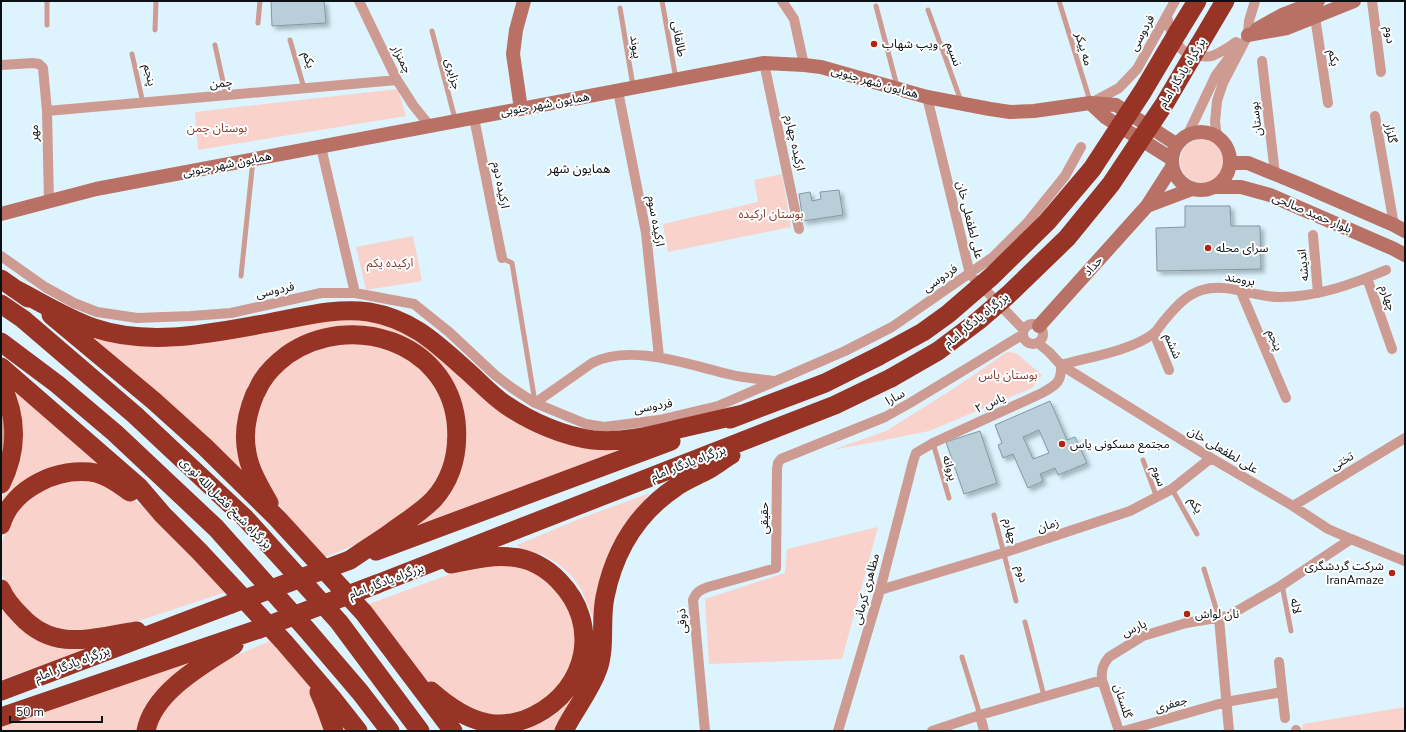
<svg xmlns="http://www.w3.org/2000/svg" width="1406" height="732" viewBox="0 0 1406 732" font-family="'Nunito Sans','Noto Sans Arabic',sans-serif">
	<style>
		.green { fill: #f9d2cb }
		.building { fill: #b8cfd9; stroke: #8297a1; fill-rule: evenodd; filter: url(#shadow) }
		.lines { fill: none; stroke-linecap: round; stroke-linejoin: round }
		.lane { stroke: #cd9b92; stroke-width: 5 }
		.street { stroke: #cd9b92; stroke-width: 10 }
		.secondary { stroke: #b87164; stroke-width: 14 }
		.highway { stroke: #973425; stroke-width: 19 }
		.highway-bridge { stroke: #973425; stroke-width: 19 }
		.poi-dot { fill: #b22410; stroke: #fff; stroke-width: 1.5 }
		.labels { text-anchor: middle; stroke-width: 4; stroke-linejoin: round; paint-order: stroke }
		.street-label { font-size: 12px; fill: #091114; stroke: #fff }
		.poi-label { font-size: 12px; fill: #091114; stroke: #fff; text-anchor: start }
		.park-label { font-size: 12px; fill: #853a2e; stroke: #fff }
		.neighbourhood-label { font-size: 13px; fill: #091114; stroke: #fff }
	</style>
	<defs>
		<filter id="shadow"><feDropShadow dx="3.5" dy="3.5" stdDeviation="2" flood-color="#0004"/></filter>
	</defs>
	<rect width="100%" height="100%" fill="#ddf4ff"/>
	<path class="green" d="M398,89L406,116L198,150L195,112Z
		M1180 161a22 22 0 1 1 44 0a22 22 0 1 1-44 0Z
		M782,174L791,227L668,252L663,224L758,202L754,180Z
		M413,236L422,281L366,290L356,247Z
		M357,317L411,331L533,428L654,440L385,542L428,512L464,421L395,334L377,328L349,326L334,328L247,390L263,498L109,357L86,330L102,335Z
		M368,343L403,355L419,368L433,383L444,406L449,428V446L439,483L384,533L323,558L275,500L253,452L255,417L269,385L290,362L314,350L342,344Z
		M1007,352L1016,353L1042,375L1032,388L929,431L870,443L832,450L886,431L956,387Z
		M1,375L138,491L87,466L1,510V498L9,486Z
		M81,477L116,488L144,507L229,591L105,632L47,629L7,589L1,571V550L3,539L11,519L24,501L43,488Z
		M650,493L633,513L621,530L612,545L606,559L600,578L595,658L558,731H521L547,720L560,711L574,692L593,638L594,621L581,589L571,575L557,563L543,555L521,549L517,545L584,517Z
		M878,527L842,659L709,664L705,599L785,573L787,549Z
		M515,563L549,578L575,615V663L554,695L524,714L488,717L451,703L426,680L366,605L475,565Z
		M1,602L20,625L113,640L1,680Z
		M277,638L307,680L316,697L329,731H153L165,708L180,690L221,662Z
		M216,650L140,731H1V726Z
		M1405,707V731H1302L1303,724Z"/>
	<path class="building" d="M271,1H324L326,23L272,26Z
		M839,190L843,215L803,221L799,194L810,192L812,201L821,199L820,192Z
		M1185,206H1230L1231,226H1260L1261,269L1157,271L1156,228L1185,227Z
		M1050,401L1067,440L1075,437L1087,463L1058,475L1055,468L1040,474L1043,481L1028,488L1013,454L1003,458L998,445L1002,443L995,425ZM1039,430L1049,453L1033,459L1023,437Z
		M980,431L997,483L964,494L946,442Z"/>
	<g class="lines">
		<path class="lane" d="M47,1V25
			M662,1L676,79
			M1059,1L1090,101
			M876,6L897,86
			M620,8L633,86
			M928,10L961,101
			M258,23L260,1
			M155,30L156,1
			M432,31L455,119
			M290,40L304,88
			M215,45L226,95
			M132,54L143,103
			M502,258L512,263L535,402
			M241,276L253,160
			M933,443L949,498
			M1143,460L1157,498
			M1172,489L1197,534
			M994,515L1016,601
			M1204,569L1219,618
			M1282,585L1291,631
			M1025,622L1044,696
			M962,657L980,715"/>
		<path class="street" d="M359,1L397,80L413,105L429,125
			M782,1L794,19L804,65
			M1372,1L1381,72
			M1167,17C1171,34 1178,56 1199,56C1203,56 1208,57 1212,56C1220,53 1229,47 1236,42
			M1315,17L1328,103
			M1262,61L1275,174
			M764,63L799,229
			M1,65L33,63L39,64L43,68L47,111L49,203
			M618,91L646,233L659,357
			M927,97L970,274L1023,329
			M1091,103L1119,88L1137,69L1175,1
			M47,111L397,80
			M1375,116L1394,225
			M474,118L502,258
			M1188,134L1216,75L1237,47
			M1217,136L1215,122L1217,101L1223,83L1248,35L1249,21L1255,1
			M321,147L355,293
			M1313,235L1318,293
			M1,256L45,287L74,303L97,312L137,318L191,316L231,313L321,293H355L414,304L449,332L495,375L512,388L535,403L586,424L604,427L659,420L718,406L845,351L892,327L993,257L1028,222L1065,176L1081,147
			M1367,278L1392,349
			M1241,292L1286,398
			M1023 334a10 10 0 1 1 20 0a10 10 0 1 1-20 0Z
			M1154,333L1169,370
			M1038,343L1049,352L1061,365L1211,458L1293,506L1328,529L1351,539L1405,561
			M1061,365C1089,357 1130,351 1153,334C1157,331 1160,326 1163,322C1174,309 1185,295 1202,290C1228,282 1255,298 1281,297C1317,297 1353,284 1386,270
			M535,403L592,363C630,343 689,365 728,374C743,378 759,379 774,381
			M1,410L3,439L1,452
			M1293,506L1405,438
			M880,590L1003,553L1130,511L1172,489L1211,458
			M1219,618L1229,731
			M1279,662L1285,718
			M980,715L984,731
			M1296,730V731
			M705,731L693,600C696,592 700,590 708,587L776,568L777,469L778,463L781,459L885,417L910,403L1022,335
			M838,731L880,590L913,462L916,453L933,443L1042,393C1056,385 1062,382 1061,365
			M932,731L980,715L1102,680
			M1119,731L1102,680C1101,670 1103,664 1109,657L1143,636L1186,623L1228,616L1235,612L1282,585L1351,539
			M1124,731L1226,702L1282,692"/>
		<path class="secondary" d="M1257,29L1282,15L1318,1
			M1248,35L1287,28L1354,1
			M521,109L513,54L516,30L524,1
			M1172 161a29 29 0 1 1 58 0a29 29 0 1 1-58 0Z
			M1172,159L1105,117L1090,103L1116,105L1176,144
			M1231,163H1248L1304,186L1394,225L1405,231
			M1214,187H1241L1270,195L1394,249L1405,255
			M1147,206L1192,189
			M1,214L96,189L764,63L804,65L821,67L927,97L990,109L1010,112L1034,111L1090,103
			M1039,326L1147,206L1172,167"/>
		<path class="highway" d="M1178,32L1197,1
			M1199,45L1225,1
			M1,279L28,298
			M17,290C42,303 68,319 94,328C150,347 212,333 268,323C301,317 336,307 369,312C411,319 435,342 465,369C478,380 491,395 506,405C531,422 563,436 593,440C621,443 650,436 678,429C699,424 721,419 743,414
			M1,304L23,319L135,415L245,518L339,622L420,731
			M51,315L154,401L205,447L277,518L364,613L453,731
			M1,342L57,384L115,433L216,528L307,630L360,692L390,731
			M1,367L139,487L163,515L199,551L284,642L332,698L358,731
			M1,384C18,418 18,450 1,484
			M730,419L825,383L879,356
			M269,503C260,487 250,471 247,453C243,433 247,413 255,394C258,390 259,385 262,381C268,371 278,362 287,355C350,311 446,341 456,421C459,450 453,478 433,500C420,513 405,522 390,533C377,542 363,551 350,560
			M1,525C12,488 59,466 96,473C109,476 120,485 130,492
			M376,551L671,441
			M377,584L835,405L891,378
			M1,589C5,599 13,608 21,616C55,653 94,637 137,631
			M1,691L231,604
			M431,691C448,706 466,719 488,723C504,726 522,722 535,715C588,688 601,624 559,581C547,568 529,558 511,557C491,555 471,560 451,564
			M319,692L325,706L334,731
			M1,717L259,629
			M146,731C153,692 204,664 234,645
			M564,731C574,710 590,692 598,669C606,646 600,620 605,597C614,552 637,513 676,487C686,480 697,476 708,470C716,465 723,460 731,455"/>
		<path class="highway-bridge" d="M879,356L923,332L948,314L992,276L1047,222L1092,169L1143,91L1178,32
			M891,378L938,351L978,321L1008,295L1067,238L1111,184L1165,103L1199,45
			M231,604L350,560
			M259,629L377,584"/>
	</g>
	<g class="poi-dot">
		<circle cx="874" cy="44" r="4"/>
		<circle cx="1208" cy="248" r="4"/>
		<circle cx="1062" cy="444" r="4"/>
		<circle cx="1392" cy="573" r="4"/>
		<circle cx="1187" cy="614" r="4"/>
	</g>
	<g class="labels">
		<g class="street-label">
			<text transform="translate(1142 33) rotate(-61)" y="4">فردوسی</text>
			<text transform="translate(1390 35) rotate(83)" y="4">دوم</text>
			<text transform="translate(679 39) rotate(80)" y="4">طالقانی</text>
			<text transform="translate(636 47) rotate(81)" y="4">پیوند</text>
			<text transform="translate(1084 49) rotate(73)" y="4">مه‌ پیکر</text>
			<text transform="translate(954 54) rotate(70)" y="4">نسیم</text>
			<text transform="translate(1334 58) rotate(81)" y="4">یکم</text>
			<text transform="translate(402 59) rotate(63)" y="4">چمنزار</text>
			<text transform="translate(309 60) rotate(73)" y="4">یکم</text>
			<text transform="translate(1182 73) rotate(-59)" y="4">بزرگراه یادگار امام</text>
			<text transform="translate(453 74) rotate(75)" y="4">جزایری</text>
			<text transform="translate(150 75) rotate(77)" y="4">پنجم</text>
			<text transform="translate(875 82) rotate(16)" y="4">همایون‌ شهر جنوبی</text>
			<text transform="translate(221 83) rotate(-5)" y="4">چمن</text>
			<text transform="translate(545 104) rotate(-10)" y="4">همایون‌ شهر جنوبی</text>
			<text transform="translate(1256 119) rotate(-97)" y="4">بوستان</text>
			<text transform="translate(34 133) rotate(-91)" y="4">مهر</text>
			<text transform="translate(1391 133) rotate(80)" y="4">گلزار</text>
			<text transform="translate(795 143) rotate(78)" y="4">ارکیده چهارم</text>
			<text transform="translate(227 164) rotate(-11)" y="4">همایون‌ شهر جنوبی</text>
			<text transform="translate(501 185) rotate(79)" y="4">ارکیده دوم</text>
			<text transform="translate(1312 213) rotate(23)" y="4">بلوار حمید صالحی</text>
			<text transform="translate(970 220) rotate(76)" y="4">علی لطفعلی خان</text>
			<text transform="translate(656 221) rotate(80)" y="4">ارکیده سوم</text>
			<text transform="translate(1303 265) rotate(-95)" y="4">اندیشه</text>
			<text transform="translate(1093 266) rotate(-48)" y="4">حداد</text>
			<text transform="translate(940 278) rotate(-35)" y="4">فردوسی</text>
			<text transform="translate(1240 279) rotate(10)" y="4">برومند</text>
			<text transform="translate(275 290) rotate(-12)" y="4">فردوسی</text>
			<text transform="translate(1388 298) rotate(71)" y="4">چهارم</text>
			<text transform="translate(976 320) rotate(-39)" y="4">بزرگراه یادگار امام</text>
			<text transform="translate(1275 340) rotate(67)" y="4">پنجم</text>
			<text transform="translate(1173 346) rotate(67)" y="4">ششم</text>
			<text transform="translate(895 397) rotate(-29)" y="4">سارا</text>
			<text transform="translate(990 403) rotate(-24)" y="4">یاس ۲</text>
			<text transform="translate(653 406) rotate(-10)" y="4">فردوسی</text>
			<text transform="translate(1223 450) rotate(31)" y="4">علی لطفعلی خان</text>
			<text transform="translate(1342 461) rotate(-31)" y="4">تختی</text>
			<text transform="translate(688 463) rotate(-21)" y="4">بزرگراه یادگار امام</text>
			<text transform="translate(950 468) rotate(74)" y="4">پروانه</text>
			<text transform="translate(1159 476) rotate(71)" y="4">سوم</text>
			<text transform="translate(226 503) rotate(45)" y="4">بزرگراه شیخ فضل‌الله نوری</text>
			<text transform="translate(1196 505) rotate(60)" y="4">یکم</text>
			<text transform="translate(764 518) rotate(-90)" y="4">حقیقی</text>
			<text transform="translate(1048 525) rotate(-18)" y="4">زمان</text>
			<text transform="translate(1011 531) rotate(76)" y="4">چهارم</text>
			<text transform="translate(1022 574) rotate(75)" y="4">دوم</text>
			<text transform="translate(386 581) rotate(-21)" y="4">بزرگراه یادگار امام</text>
			<text transform="translate(866 589) rotate(-75)" y="4">مظاهری کرمانی</text>
			<text transform="translate(1296 606) rotate(79)" y="4">لاله</text>
			<text transform="translate(682 621) rotate(-95)" y="4">ذوقی</text>
			<text transform="translate(1134 628) rotate(-25)" y="4">پارس</text>
			<text transform="translate(72 664) rotate(-21)" y="4">بزرگراه یادگار امام</text>
			<text transform="translate(1123 701) rotate(72)" y="4">گلستان</text>
			<text transform="translate(1171 704) rotate(-16)" y="4">جعفری</text>
		</g>
		<g class="poi-label">
			<text x="882" y="48">ویپ شهاب</text>
			<text x="1216" y="252">سرای محله</text>
			<text x="1070" y="448">مجتمع مسکونی یاس</text>
			<text x="1384" y="570" text-anchor="end">شرکت گردشگری<tspan x="1384" dy="14">IranAmaze</tspan></text>
			<text x="1195" y="618">نان لواش</text>
		</g>
		<g class="park-label">
			<text x="217" y="132">بوستان چمن</text>
			<text x="771" y="218">بوستان ارکیده</text>
			<text x="390" y="267">ارکیده یکم</text>
			<text x="1008" y="379">بوستان یاس</text>
		</g>
		<g class="neighbourhood-label">
			<text x="579" y="173">همایون شهر</text>
		</g>
	</g>
	<rect width="1406" height="732" fill="none" stroke="#091114" stroke-width="4"/>
	<path d="M10 716v6h92v-6" fill="none" stroke="#091114" stroke-width="2"/>
	<text x="16" y="716" font-size="12" fill="#091114" stroke="#ffffff" stroke-width="3" paint-order="stroke">50 m</text>
</svg>
